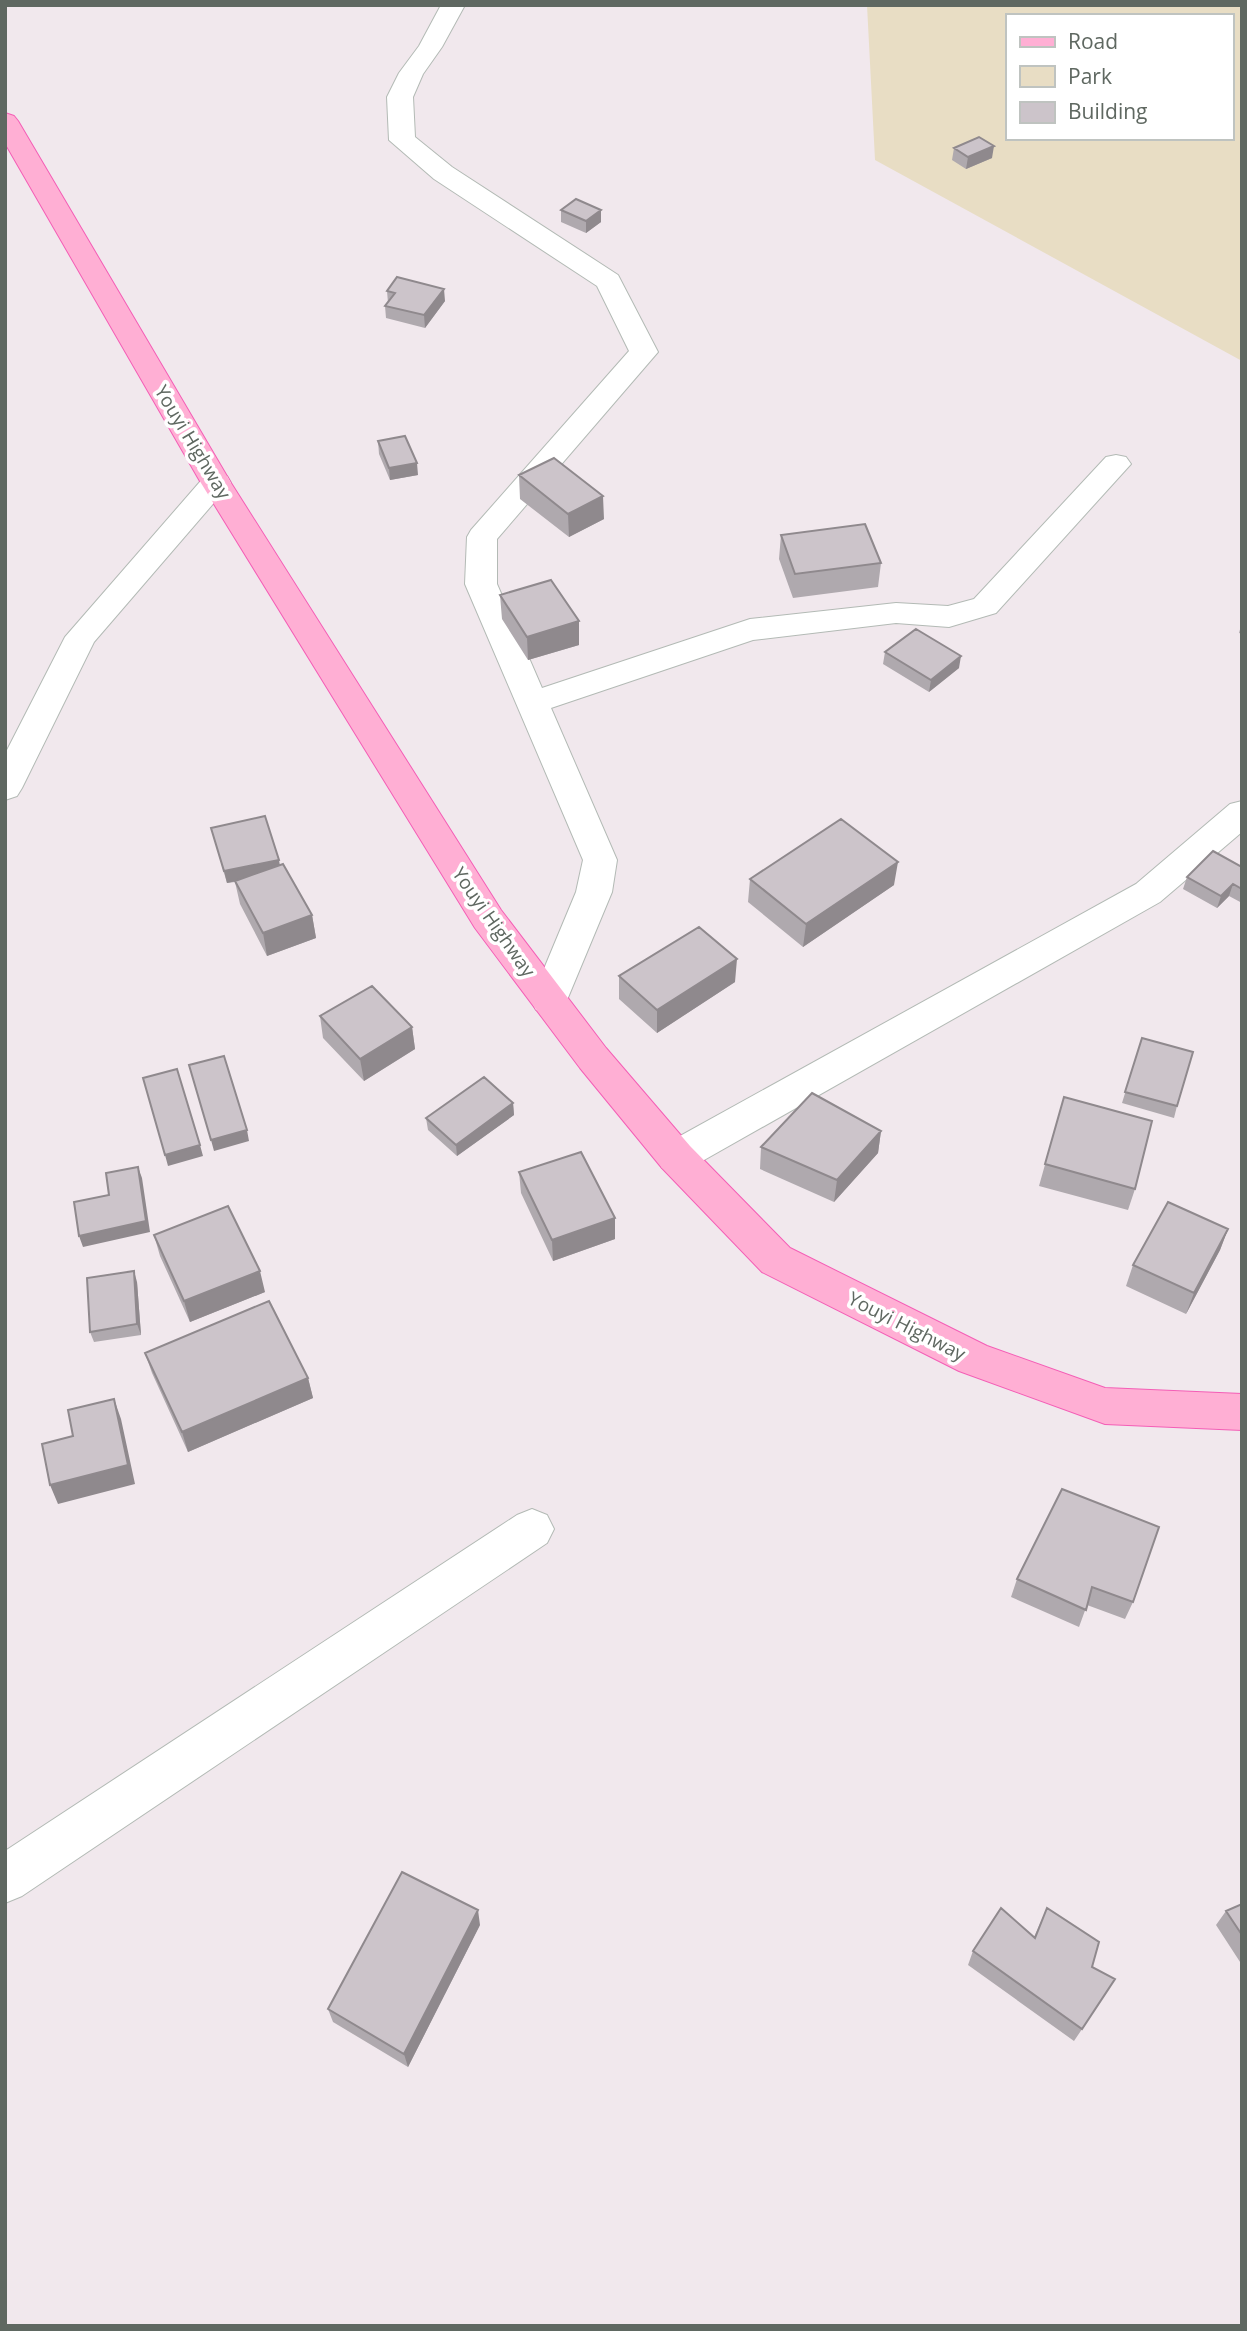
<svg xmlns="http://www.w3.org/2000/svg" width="1247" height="2331" viewBox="0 0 1247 2331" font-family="'Open Sans',sans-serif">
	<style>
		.green { fill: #e8ddc4; fill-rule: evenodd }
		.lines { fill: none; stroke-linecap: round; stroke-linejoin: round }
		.minor-casing { stroke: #b3bab5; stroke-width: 2 }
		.primary-casing { stroke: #f45eb6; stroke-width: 2 }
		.minor { fill: #fff; fill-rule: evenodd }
		.primary { fill: #ffafd4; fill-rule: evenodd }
		.wall { fill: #afa9ae }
		.shaded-wall { fill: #8f898d }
		.building { fill: #ccc4ca; stroke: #8f898d; stroke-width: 2 }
		.labels { text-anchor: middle; stroke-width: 7; stroke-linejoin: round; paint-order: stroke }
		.street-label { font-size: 19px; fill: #5f6861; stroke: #fff }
	</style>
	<rect width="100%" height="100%" fill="#f1e8ed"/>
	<path class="green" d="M867,5H1242V361L875,160ZM1007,16H1231V138H1007Z"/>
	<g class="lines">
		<defs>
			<path id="minor" d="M441,5H465L442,47L423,74L413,97L415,137L452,167L618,275L658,352L497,539V584L542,688L750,619L896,603L948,606L974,599L1106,457L1116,455L1126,457L1131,464L996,613L949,627L896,623L753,640L551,708L617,860L612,892L567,1000L562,1010L549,1014L536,1010L531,1000L576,892L583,860L465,584L467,537L471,530L629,351L597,286L434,179L389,140L387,97L399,73L419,46Z
				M216,474L227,476L231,483L94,642L22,788L17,796L5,800V754L65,637L205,476Z
				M1242,801V832L1160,902L690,1168L676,1172L662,1168L657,1157L662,1146L1136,884L1230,804Z
				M532,1509L547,1515L554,1529L547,1543L22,1896L5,1903V1851L517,1515Z"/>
			<path id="primary" d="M5,113L14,116L18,121L231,483L501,910L606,1048L690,1146L790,1248L987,1346L1105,1388L1242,1394V1430L1105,1424L959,1371L762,1272L662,1168L580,1068L475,928L201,483L5,143Z"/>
		</defs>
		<use href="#minor" class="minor-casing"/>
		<use href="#primary" class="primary-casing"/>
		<use href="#minor" class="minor"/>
		<use href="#primary" class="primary"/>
	</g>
	<path class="wall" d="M954,148L992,158L966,169L952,160Z
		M561,210L601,222L586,233L561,222Z
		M387,291L445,301L425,328L386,318L385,306L388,303Z
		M378,441L418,475L390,480L379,454Z
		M519,475L604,519L569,537L520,499Z
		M781,535L881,563L878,587L793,598L779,559Z
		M500,595L579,621V645L528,660L502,619Z
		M1242,622V634L1239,633Z
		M885,652L959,668L929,692L883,664Z
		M211,828L280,865L312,915L316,938L267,956L240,904L235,882L227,883Z
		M1242,867V903L1229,896L1217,908L1183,889L1187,877Z
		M750,879L894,885L803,947L748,902Z
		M619,976L735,982L657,1033L619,999Z
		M320,1016L412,1027L415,1049L364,1081L323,1038Z
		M1142,1038L1177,1106L1174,1118L1122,1103Z
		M1064,1097L1135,1189L1128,1210L1039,1186Z
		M513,1103L514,1115L457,1156L428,1130L426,1118Z
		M881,1131L878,1153L834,1202L760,1169L761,1147Z
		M519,1172L615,1239L553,1261L521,1193Z
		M1228,1229L1220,1250L1186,1314L1126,1286L1133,1265Z
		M154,1235L265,1292L190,1322L160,1256Z
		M137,1282L141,1335L94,1342L90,1332Z
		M145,1353L308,1378L313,1398L188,1452L152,1373Z
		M1062,1489L1133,1602L1125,1619L1087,1605L1079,1627L1011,1597L1017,1579Z
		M1242,1904V1965L1216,1925L1226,1911Z
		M1047,1908L1092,1967L1107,1992L1074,2041L968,1965L973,1951L1034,1937Z
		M480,1925L408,2067L333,2022L328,2009Z"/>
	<path class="shaded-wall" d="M994,146L992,158L966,169L968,157Z
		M601,210V222L586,233V221Z
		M444,289L445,301L425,328L424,315Z
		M417,463L418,475L390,480L389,468Z
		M603,496L604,519L569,537L568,514Z
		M579,621V645L528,660L527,637Z
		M961,656L959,668L929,692L931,680Z
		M279,860L281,872L227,883L224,871Z
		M898,862L894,885L803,947L806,924Z
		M1233,884L1229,896L1217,908L1221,896Z
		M312,915L316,938L267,956L263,933Z
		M737,959L735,982L657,1033V1010Z
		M412,1027L415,1049L364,1081L360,1059Z
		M513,1103L514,1115L457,1156L456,1145Z
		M247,1130L249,1141L214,1151L211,1140Z
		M881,1131L878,1153L834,1202L837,1180Z
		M200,1145L203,1156L168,1166L165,1155Z
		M138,1167L142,1178L150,1232L83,1247L79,1236Z
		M615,1218V1239L553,1261L552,1240Z
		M1228,1229L1220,1250L1186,1314L1194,1293Z
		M134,1271L137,1282L141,1335L137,1324Z
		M260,1271L265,1292L190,1322L184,1301Z
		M308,1378L313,1398L188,1452L182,1432Z
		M114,1399L121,1419L135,1484L58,1504L50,1485Z
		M478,1910L480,1925L408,2067L404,2054Z"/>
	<path class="building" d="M979,137L994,146L968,157L954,148Z
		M576,199L601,210L586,221L561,210Z
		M397,277L444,289L424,315L385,306L395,293L387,291Z
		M405,436L417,463L389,468L378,441Z
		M554,458L603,496L568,514L519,475Z
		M865,524L881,563L795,574L781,535Z
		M551,580L579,621L527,637L500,595Z
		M916,629L961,656L931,680L885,652Z
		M265,816L279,860L224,871L211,828Z
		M841,819L898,862L806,924L750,879Z
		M1213,851L1242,867V889L1233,884L1221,896L1187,877Z
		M283,864L312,915L263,933L235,881Z
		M699,927L737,959L657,1010L619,976Z
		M372,986L412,1027L360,1059L320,1016Z
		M1142,1038L1193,1052L1177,1106L1125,1092Z
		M224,1056L247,1130L211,1140L189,1065Z
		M177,1069L200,1145L165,1155L143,1078Z
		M484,1077L513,1103L456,1145L426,1118Z
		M812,1093L881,1131L837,1180L761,1147Z
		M1064,1097L1152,1121L1135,1189L1045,1164Z
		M581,1152L615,1218L552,1240L519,1172Z
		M138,1167L146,1221L79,1236L74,1202L109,1195L106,1173Z
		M1168,1202L1228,1229L1194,1293L1133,1265Z
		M228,1206L260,1271L184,1301L154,1235Z
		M134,1271L137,1324L90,1332L87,1278Z
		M269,1301L308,1378L182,1432L145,1353Z
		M114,1399L128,1465L50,1485L42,1444L73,1436L68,1410Z
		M1062,1489L1159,1527L1133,1602L1092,1587L1086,1610L1017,1579Z
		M402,1872L478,1910L404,2054L328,2009Z
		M1242,1904V1935L1226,1911Z
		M1001,1908L1035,1938L1047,1908L1099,1942L1092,1967L1115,1979L1082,2029L973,1951Z"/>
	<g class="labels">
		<g class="street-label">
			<text transform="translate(193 442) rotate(59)" y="7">Youyi Highway</text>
			<text transform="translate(494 922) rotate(55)" y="7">Youyi Highway</text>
			<text transform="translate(907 1326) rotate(27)" y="7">Youyi Highway</text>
		</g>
	</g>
	<rect width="1247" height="2331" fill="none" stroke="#5f6861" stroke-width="14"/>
	<rect x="1006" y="14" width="228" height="126" fill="#ffffff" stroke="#bfc3c0" stroke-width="2"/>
	<rect x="1020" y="37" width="35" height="10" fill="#ffafd4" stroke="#bfc3c0" stroke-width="2"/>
	<text x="1068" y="49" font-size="21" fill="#5f6861">Road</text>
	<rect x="1020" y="66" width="35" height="21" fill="#e8ddc4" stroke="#bfc3c0" stroke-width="2"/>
	<text x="1068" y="84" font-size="21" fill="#5f6861">Park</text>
	<rect x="1020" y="102" width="35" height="21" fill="#ccc4ca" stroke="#bfc3c0" stroke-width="2"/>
	<text x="1068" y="119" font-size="21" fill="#5f6861">Building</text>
</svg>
